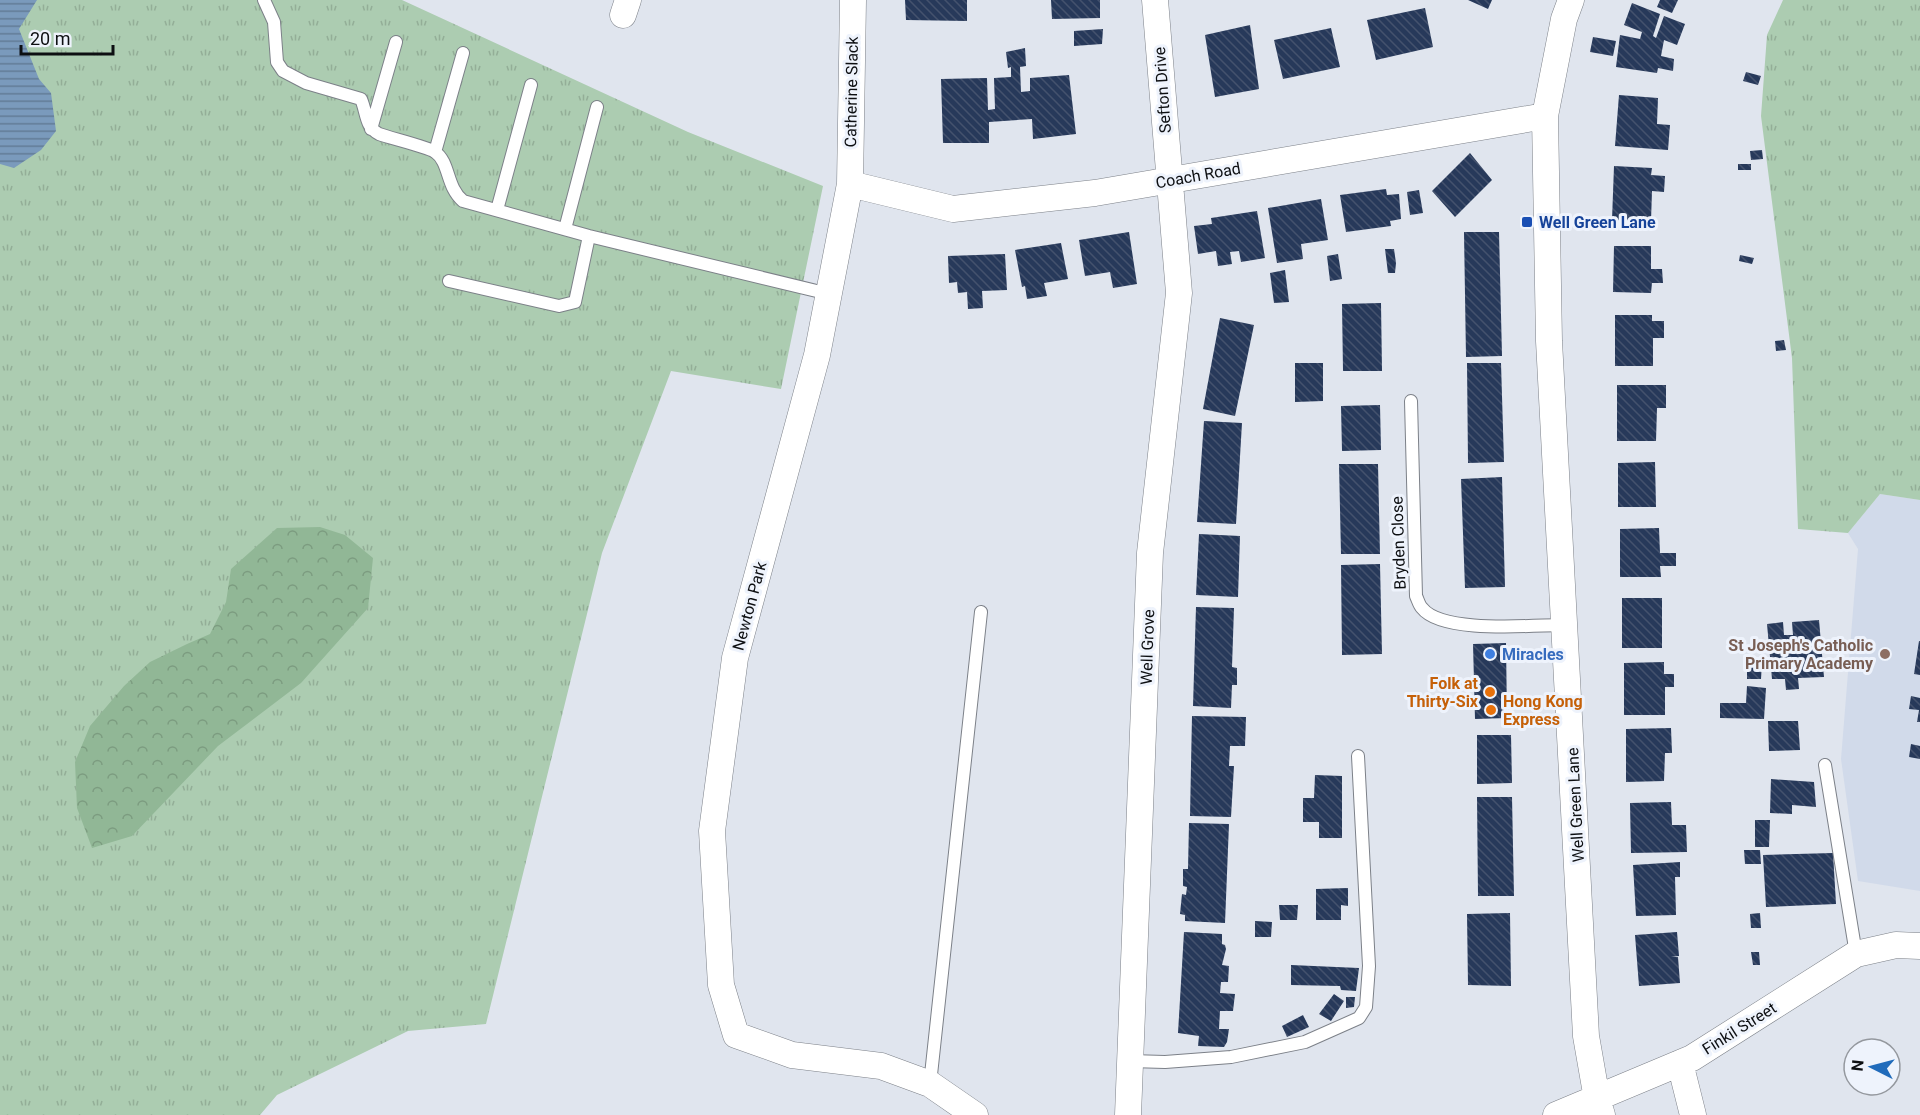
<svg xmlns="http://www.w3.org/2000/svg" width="1920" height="1115" viewBox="0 0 1920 1115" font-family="Roboto,sans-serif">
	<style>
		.built { fill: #d1daea }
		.grass { fill: url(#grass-tufts) }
		.forest { fill: url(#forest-crowns) }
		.water { fill: url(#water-rules) }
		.building { fill: url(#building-back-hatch) }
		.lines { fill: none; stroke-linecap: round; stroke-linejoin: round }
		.service-casing { stroke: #7c8088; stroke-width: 14 }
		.minor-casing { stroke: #7c8088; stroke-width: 27 }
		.service { stroke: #fff; stroke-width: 12 }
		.minor { stroke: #fff; stroke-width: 26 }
		.transit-dot { fill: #1a4fb4; stroke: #eef3fc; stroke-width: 2 }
		.shop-dot { fill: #3f7fe0; stroke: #eef3fc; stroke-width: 2 }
		.education-dot { fill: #8d6e63; stroke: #eef3fc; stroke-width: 2 }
		.food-dot { fill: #e8710a; stroke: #eef3fc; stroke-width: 2 }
		.labels { text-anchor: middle; stroke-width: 6; stroke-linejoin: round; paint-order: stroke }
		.street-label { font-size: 16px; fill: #0d0f12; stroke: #eef3fc }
		.transit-label { font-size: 16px; font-weight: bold; fill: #164399; stroke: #eef3fc; text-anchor: start }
		.education-label { font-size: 16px; font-weight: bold; fill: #785e54; stroke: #eef3fc; text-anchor: end }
		.shop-label { font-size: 16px; font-weight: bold; fill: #366cbe; stroke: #eef3fc; text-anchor: start }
		.food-label { font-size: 16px; font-weight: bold; fill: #c56008; stroke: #eef3fc; text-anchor: end }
	</style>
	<defs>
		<pattern id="grass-tufts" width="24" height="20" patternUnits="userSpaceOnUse" patternTransform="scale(1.5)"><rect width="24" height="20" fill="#acccb1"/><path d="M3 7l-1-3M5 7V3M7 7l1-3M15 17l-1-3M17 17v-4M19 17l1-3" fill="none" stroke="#93ae97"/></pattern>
		<pattern id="forest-crowns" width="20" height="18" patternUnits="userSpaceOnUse" patternTransform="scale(1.5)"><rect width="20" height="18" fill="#91b796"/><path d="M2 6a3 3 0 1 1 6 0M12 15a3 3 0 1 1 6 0" fill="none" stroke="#7c9c80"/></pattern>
		<pattern id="water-rules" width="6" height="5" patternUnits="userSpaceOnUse" patternTransform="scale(1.5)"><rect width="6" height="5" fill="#7a9abc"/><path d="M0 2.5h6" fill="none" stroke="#627c97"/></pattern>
		<pattern id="building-back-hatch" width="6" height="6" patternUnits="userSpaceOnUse" patternTransform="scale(1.5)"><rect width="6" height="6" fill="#27395a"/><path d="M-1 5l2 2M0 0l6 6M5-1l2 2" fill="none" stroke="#44526d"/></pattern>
	</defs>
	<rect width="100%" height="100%" fill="#e0e5ee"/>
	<path class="built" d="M1880,494L1920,500V891L1858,881L1841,759L1858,549L1848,533Z"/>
	<path class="grass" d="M0,0H402L688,132L823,186L781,389L671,371L602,553L486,1024L408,1031L277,1095L260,1115H0Z
		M1783,0H1920V500L1880,494L1848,533L1798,529L1792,358L1761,116L1767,35Z"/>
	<path class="forest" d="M320,527L345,535L373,558L368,608L301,683L218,746L132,836L92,848L77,808L75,762L90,726L124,686L150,662L187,644L210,634L226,602L231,569L277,528Z"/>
	<path class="water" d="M0,0H37L19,29L39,79L51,93L56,131L41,150L14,168L0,164Z"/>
	<path class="building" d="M905,0H967V21L906,20Z
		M1051,0H1100V18L1052,19Z
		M1468,0H1492L1488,9Z
		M1660,0H1678L1672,13L1657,7Z
		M1632,3L1660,14L1653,36L1656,38L1664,16L1685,24L1677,45L1664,40L1661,56L1674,59L1673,71L1658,68L1657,73L1616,67L1620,35L1640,39L1642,32L1624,25Z
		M1425,8L1433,47L1376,60L1367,20Z
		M1250,25L1259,89L1215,97L1205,35Z
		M1331,28L1340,67L1283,79L1274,40Z
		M1103,29L1102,44L1074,46V31Z
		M1593,37L1616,41L1613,56L1590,52Z
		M1025,48L1026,66L1020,67L1021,92L1030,91V78L1069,75L1076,134L1033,139L1032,119L989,122V143H943L941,79L987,78L988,110L995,109L994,78L1011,77V67L1008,68L1006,52Z
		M1746,72L1761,76L1758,85L1743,81Z
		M1619,95L1658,98L1657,124L1670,125L1668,150L1615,146Z
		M1762,150L1763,159L1751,160L1750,151Z
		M1470,153L1492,180L1455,217L1432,191Z
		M1738,164H1751V170H1738Z
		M1614,166L1652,168L1651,175L1665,176L1664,192L1652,191L1651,221L1612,220Z
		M1386,189L1387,195L1399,194L1401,219L1390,221L1391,226L1346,232L1340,195Z
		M1419,190L1423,213L1410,215L1407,192Z
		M1321,199L1328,240L1301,244L1303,259L1277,263L1268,208Z
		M1257,211L1265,258L1241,262L1239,251L1230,252L1232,264L1218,266L1216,251L1198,254L1194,226L1212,224L1211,218Z
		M1129,232L1137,284L1113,288L1110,272L1085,276L1079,240Z
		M1464,232H1499L1502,356L1466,357Z
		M1061,243L1068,279L1044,283L1047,296L1027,299L1025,286L1022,287L1015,250Z
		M1614,246H1651V269H1662L1663,283H1652L1651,293L1613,292Z
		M1385,249H1394L1396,263L1395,273H1388Z
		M1005,254L1007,290L982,291L983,308L968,309L967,292L958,293L957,282L949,283L948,256Z
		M1338,254L1342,279L1330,281L1327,256Z
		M1740,255L1754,258L1752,264L1739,261Z
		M1285,270L1289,302L1274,303L1270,273Z
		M1381,303L1382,371H1343L1342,304Z
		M1615,315H1652V321H1664V338H1653V366H1615Z
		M1220,318L1254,325L1235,416L1203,409Z
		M1784,340L1786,350L1776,351L1775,341Z
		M1295,363H1323V401L1295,402Z
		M1467,363H1501L1504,462L1468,463Z
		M1617,385H1666V408H1657L1656,441H1617Z
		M1380,405L1381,450L1342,451L1341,406Z
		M1204,421L1242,423L1236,524L1197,522Z
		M1655,462L1656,507H1618V463Z
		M1339,464H1378L1380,554H1341Z
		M1502,477L1505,587L1465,588L1461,479Z
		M1659,528L1660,553H1676V566H1660L1661,577H1620V529Z
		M1199,534L1240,536L1238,597L1196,595Z
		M1380,564L1382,654L1342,655L1341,565Z
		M1622,598H1662V648H1622Z
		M1196,607L1234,608L1232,667L1237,668V685H1232L1231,708L1193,706Z
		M1819,620L1824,677L1798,678L1799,689L1786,690L1785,679H1772L1767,624L1783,622L1784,635H1793L1792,622Z
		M1919,641H1920V675L1914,674Z
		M1506,643L1507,718L1475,719L1473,644Z
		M1664,662V674H1674V687H1665V715H1624V663Z
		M1747,662L1762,663L1761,679H1747Z
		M1747,686L1766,688L1764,719L1720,718V703H1746Z
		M1911,696L1920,698V722H1917L1919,710L1909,709Z
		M1192,716L1246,717L1245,746H1230L1229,766H1234L1231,817L1190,816Z
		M1768,721H1798L1800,750L1769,751Z
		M1671,728L1672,753H1665L1664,781L1626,782V729Z
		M1477,735H1511L1512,783L1477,784Z
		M1911,744L1920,746V759L1909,757Z
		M1315,775L1342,776V838H1319V822H1303V798H1314Z
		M1771,779L1814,782L1816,807L1792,805V814L1770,813Z
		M1477,797H1512L1514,896H1478Z
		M1671,802L1672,825H1686L1687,852L1631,853L1630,803Z
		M1755,820H1770L1769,847H1755Z
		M1189,823L1229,824L1225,923L1185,921V915L1180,914L1182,894L1186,895L1187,887L1183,886V869H1188Z
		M1744,850H1760L1761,864H1745Z
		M1833,853L1836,904L1766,907L1763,855Z
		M1680,862V877H1675L1676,915L1636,916L1633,865Z
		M1348,888V906L1341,905V920H1316V889Z
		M1279,905H1298L1297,920H1280Z
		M1510,913L1511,986L1468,985L1467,914Z
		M1760,913L1761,928H1751L1750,914Z
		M1255,921L1272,922L1271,937H1255Z
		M1184,932L1222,934V944L1225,945L1226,949L1222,965L1229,966L1228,982H1221L1220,993L1235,994L1233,1011H1220L1219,1029H1229L1227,1042L1224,1047L1198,1046L1199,1036L1178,1033Z
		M1677,932L1679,956L1671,957H1678L1680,983L1639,986L1635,935Z
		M1751,952H1759L1760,965H1753Z
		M1291,965L1359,968L1356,991L1341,990L1340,986L1291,985Z
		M1334,994L1344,1001L1331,1021L1319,1014Z
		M1346,997H1355L1354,1007L1346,1008Z
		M1303,1015L1309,1027L1287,1037L1282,1026Z"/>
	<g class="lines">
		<defs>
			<path id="service" d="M264,0L274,22L277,62L283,71L306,83L361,99C367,113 365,127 379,134C390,138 428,147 435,152C450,162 446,187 463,201L589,236L829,294
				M371,129L396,42
				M435,152L463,53
				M497,210L531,85
				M565,229L597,107
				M449,281L559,306L575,302L589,236
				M1411,401L1416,596C1418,600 1419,605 1422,608C1442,634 1533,625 1564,625
				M1825,765L1856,954
				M1130,1061L1165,1062L1231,1057L1305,1042L1359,1018L1366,1007L1369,966L1358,756
				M930,1084L981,612"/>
			<path id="minor" d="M853,0L850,184L817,355L735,658L712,831L721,985L736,1035L792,1055L881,1066L930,1084L975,1115
				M1571,0L1564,19L1545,116L1549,341L1586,1036L1597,1099L1602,1115
				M623,15L628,0
				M850,184L953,209L1095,193L1545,116
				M1680,1063L1693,1115
				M1128,1115L1150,553L1179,293L1155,0
				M1556,1115L1692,1058L1856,954L1896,945L1920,946"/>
		</defs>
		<use href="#service" class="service-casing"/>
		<use href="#minor" class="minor-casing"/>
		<use href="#service" class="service"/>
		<use href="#minor" class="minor"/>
	</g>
	<rect class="transit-dot" x="1521" y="216" width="12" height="12" rx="3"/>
	<circle class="shop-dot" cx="1490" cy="654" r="6"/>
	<circle class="education-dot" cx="1885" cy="654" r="6"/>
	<g class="food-dot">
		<circle cx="1490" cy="692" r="6"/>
		<circle cx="1491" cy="710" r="6"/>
	</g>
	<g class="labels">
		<g class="street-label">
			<text transform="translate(1162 90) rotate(-94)" y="6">Sefton Drive</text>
			<text transform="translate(851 92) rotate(-89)" y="6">Catherine Slack</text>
			<text transform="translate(1198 175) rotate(-10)" y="6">Coach Road</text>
			<text transform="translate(1398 543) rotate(-92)" y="6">Bryden Close</text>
			<text transform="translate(749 606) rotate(-75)" y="6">Newton Park</text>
			<text transform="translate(1147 647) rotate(-88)" y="6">Well Grove</text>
			<text transform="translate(1575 805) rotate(-93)" y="6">Well Green Lane</text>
			<text transform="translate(1739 1028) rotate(-32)" y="6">Finkil Street</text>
		</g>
		<g class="transit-label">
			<text x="1539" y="228">Well Green Lane</text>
		</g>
		<g class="education-label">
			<text x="1873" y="651">St Joseph's Catholic<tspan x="1873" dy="18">Primary Academy</tspan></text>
		</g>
		<g class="shop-label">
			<text x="1502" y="660">Miracles</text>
		</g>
		<g class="food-label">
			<text x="1478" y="689">Folk at<tspan x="1478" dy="18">Thirty-Six</tspan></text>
			<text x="1503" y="707" text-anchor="start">Hong Kong<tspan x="1503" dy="18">Express</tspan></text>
		</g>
	</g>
	<g transform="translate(1872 1067) rotate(276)"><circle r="28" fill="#eef3fc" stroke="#94989e" stroke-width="1.5"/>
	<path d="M0-4.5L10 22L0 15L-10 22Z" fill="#206bbb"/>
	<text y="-9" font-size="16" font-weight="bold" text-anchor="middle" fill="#0d0f12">N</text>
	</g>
	<path d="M21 45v9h92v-9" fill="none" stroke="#0d0f12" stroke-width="3"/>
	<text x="30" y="45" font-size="18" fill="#0d0f12" stroke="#eef3fc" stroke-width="4.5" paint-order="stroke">20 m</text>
</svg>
